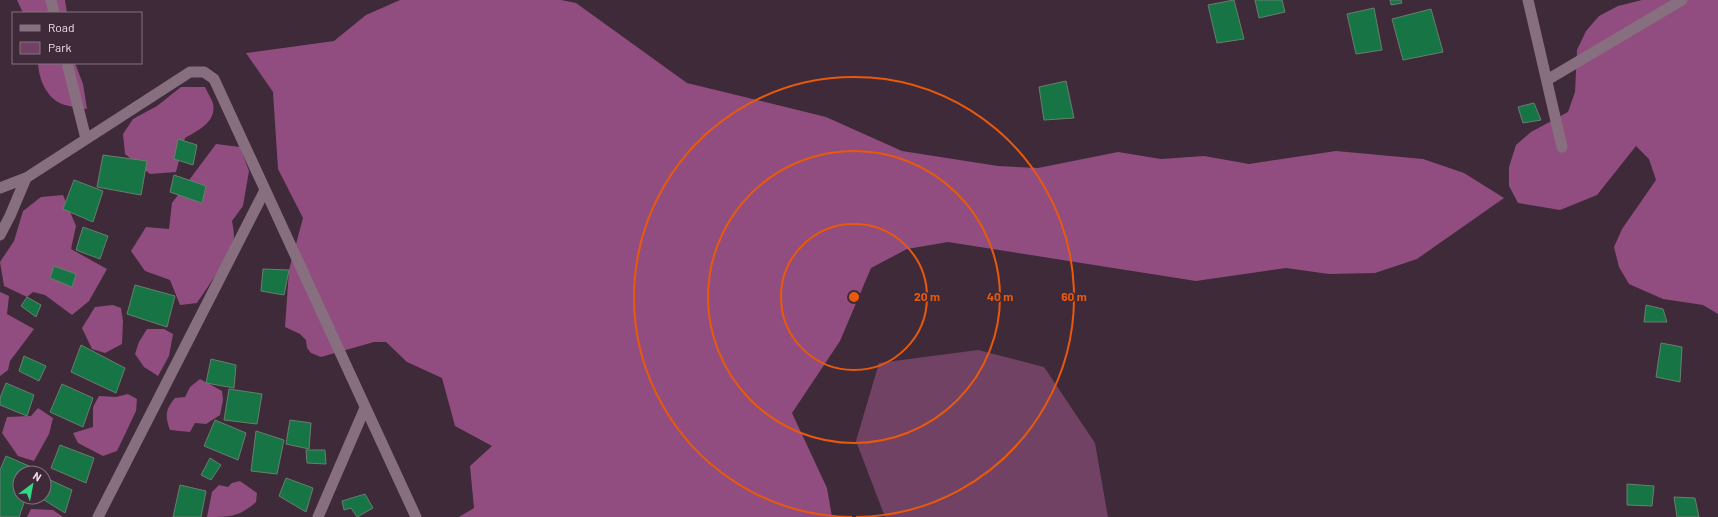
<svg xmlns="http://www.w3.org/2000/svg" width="1718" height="517" viewBox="0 0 1718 517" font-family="Barlow,sans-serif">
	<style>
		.green { fill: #714264 }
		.forest { fill: #914d7f }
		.building { fill: #177444; stroke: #677f6f }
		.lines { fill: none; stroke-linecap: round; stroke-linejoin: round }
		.minor { stroke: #876f7f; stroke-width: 11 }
		.ring { fill: none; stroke: #e8590c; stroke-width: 2 }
		.centre { fill: #e8590c; stroke: #3f2a39; stroke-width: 2 }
		.ring-label { font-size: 12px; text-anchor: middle; font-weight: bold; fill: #e8590c; stroke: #3f2a39; stroke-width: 3; stroke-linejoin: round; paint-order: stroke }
	</style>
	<rect width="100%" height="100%" fill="#3f2a39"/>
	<path class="green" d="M978,350L1044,367L1095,443L1108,517H885L856,441L879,363Z"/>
	<path class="forest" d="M17,0H65L67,13H23Z
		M400,0H561L576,3L687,83L826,117L902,151L998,166L1038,168L1118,152L1161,159L1204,156L1249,164L1336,151L1423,159L1464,173L1504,198L1417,259L1375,273L1329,274L1286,268L1196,281L948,242L907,249L871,268L840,341L792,413L827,488L832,517H459L474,508L470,466L492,446L455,426L442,378L407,362L386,342H374L321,357L311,353L307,348L306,340L300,334L285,327L289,270L303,218L278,169L273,92L246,53L334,41L366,15Z
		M1642,0H1718V314L1703,305L1663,299L1629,284L1619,267L1614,247L1622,229L1656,180L1649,159L1636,146L1597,195L1560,210L1518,203L1509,186V167L1516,145L1531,132L1568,112L1575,92L1577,50L1586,31L1599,16L1618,6Z
		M38,63H75L83,84L87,109C80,108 72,107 65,105C47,100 39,80 38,63Z
		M181,87H205C207,92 212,99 213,104C217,122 197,131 185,138L176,172L150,174L125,154L123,134L133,119L157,106Z
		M216,144L240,147L249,171L243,206L232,221C233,226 234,232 234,237C232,253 207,288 197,303L180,305L170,280L145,271L131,251L146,227L169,229L172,203Z
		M63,195L76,226L71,249L107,269L89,301L72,315L45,295L33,292L27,297L4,286L0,262L14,241L23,211L41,197Z
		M0,292L9,296L7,314L34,329L10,361L8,370L0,376Z
		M113,305L121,308L123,321L122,344L105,353L92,349L82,328L95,307Z
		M147,329H164L173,334L169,356L158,376L144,367L135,354L139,342Z
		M200,379L222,391L223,400L220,415L206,424L195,423L190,432L170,430C165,416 165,410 175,398L185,397L190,387Z
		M128,394L137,399L136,411L117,451L103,456L78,443L73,433L93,427V407L99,396L116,397Z
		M38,408L53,418L49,434L34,461L18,456L2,433L7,417L31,416Z
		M240,481L257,493L256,502C239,517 230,517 207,517L212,492L219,485L228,487L232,483Z
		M31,509L53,510L63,517H27Z"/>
	<path class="building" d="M1234,0L1244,39L1217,43L1208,5Z
		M1255,0H1282L1285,12L1259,18Z
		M1390,0H1401L1402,3L1391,5Z
		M1374,8L1382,50L1356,54L1347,14Z
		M1431,9L1443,52L1403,60L1392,19Z
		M1066,81L1074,118L1044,120L1039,87Z
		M1534,103L1541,120L1523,123L1518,107Z
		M178,139L197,145L193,165L174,159Z
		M103,155L147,161L141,195L97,187Z
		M174,175L206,186L202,203L170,192Z
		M74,180L103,191L93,222L63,209Z
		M83,227L108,236L100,259L76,250Z
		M54,266L76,274L72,287L50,278Z
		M263,269L289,270L284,295L261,291Z
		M135,285L175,296L167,327L127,314Z
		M27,297L41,305L36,317L21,306Z
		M1646,305L1663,309L1667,322H1644Z
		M1661,343L1682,347L1680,382L1656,377Z
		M81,345L125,368L116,393L71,372Z
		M24,356L46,366L39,381L19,371Z
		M211,359L236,365L234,388L206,383Z
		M6,383L34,395L27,416L0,405V398Z
		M62,384L93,398L83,427L50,412Z
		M229,389L262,394L257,424L224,420Z
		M215,420L246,433L238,460L204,446Z
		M290,420L311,423L309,449L286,444Z
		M256,431L284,440L277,474L251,471Z
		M60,445L94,458L86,483L51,468Z
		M306,450H325L326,464L307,463Z
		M6,456L36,469L35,473H20V497H26L19,517H0V470Z
		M210,458L221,465L211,480L201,475Z
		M286,478L313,488L306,512L279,496Z
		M48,479L72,490L65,513L41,498L44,497V490Z
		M1627,484L1654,486L1652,506L1627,505Z
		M180,485L206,491L201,517H173Z
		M365,494L373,508L357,517L351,508L344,510L342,501Z
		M1674,497L1695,498L1699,517H1677Z"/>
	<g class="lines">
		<path class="minor" d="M51,0L54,13
			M1528,0L1562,147
			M67,63L86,139
			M1547,80L1682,0
			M26,178L190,72H204L214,79L416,517
			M0,188L26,178L10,216L0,235
			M98,517L265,190
			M318,517L365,408"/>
	</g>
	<g class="ring">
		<circle cx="854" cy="297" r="73"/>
		<circle cx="854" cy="297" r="146"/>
		<path d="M852 517A220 220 0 1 1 856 517"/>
	</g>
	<circle cx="854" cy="297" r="6" class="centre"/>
	<g class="ring-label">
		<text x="927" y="301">20 m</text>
		<text x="1000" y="301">40 m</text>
		<text x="1074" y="301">60 m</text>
	</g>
	<rect x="12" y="12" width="130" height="52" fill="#3f2a39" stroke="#85737f"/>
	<rect x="20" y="25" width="20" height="6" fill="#876f7f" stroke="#85737f"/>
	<text x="48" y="32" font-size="12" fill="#eee0e9">Road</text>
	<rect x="20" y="42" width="20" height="12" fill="#714264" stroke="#85737f"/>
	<text x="48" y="52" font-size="12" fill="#eee0e9">Park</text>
	<g transform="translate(32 485) rotate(32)"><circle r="19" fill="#3f2a39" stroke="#85737f"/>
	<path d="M0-3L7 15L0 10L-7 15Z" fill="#30d883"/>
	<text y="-6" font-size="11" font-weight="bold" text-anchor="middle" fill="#eee0e9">N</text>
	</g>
</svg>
